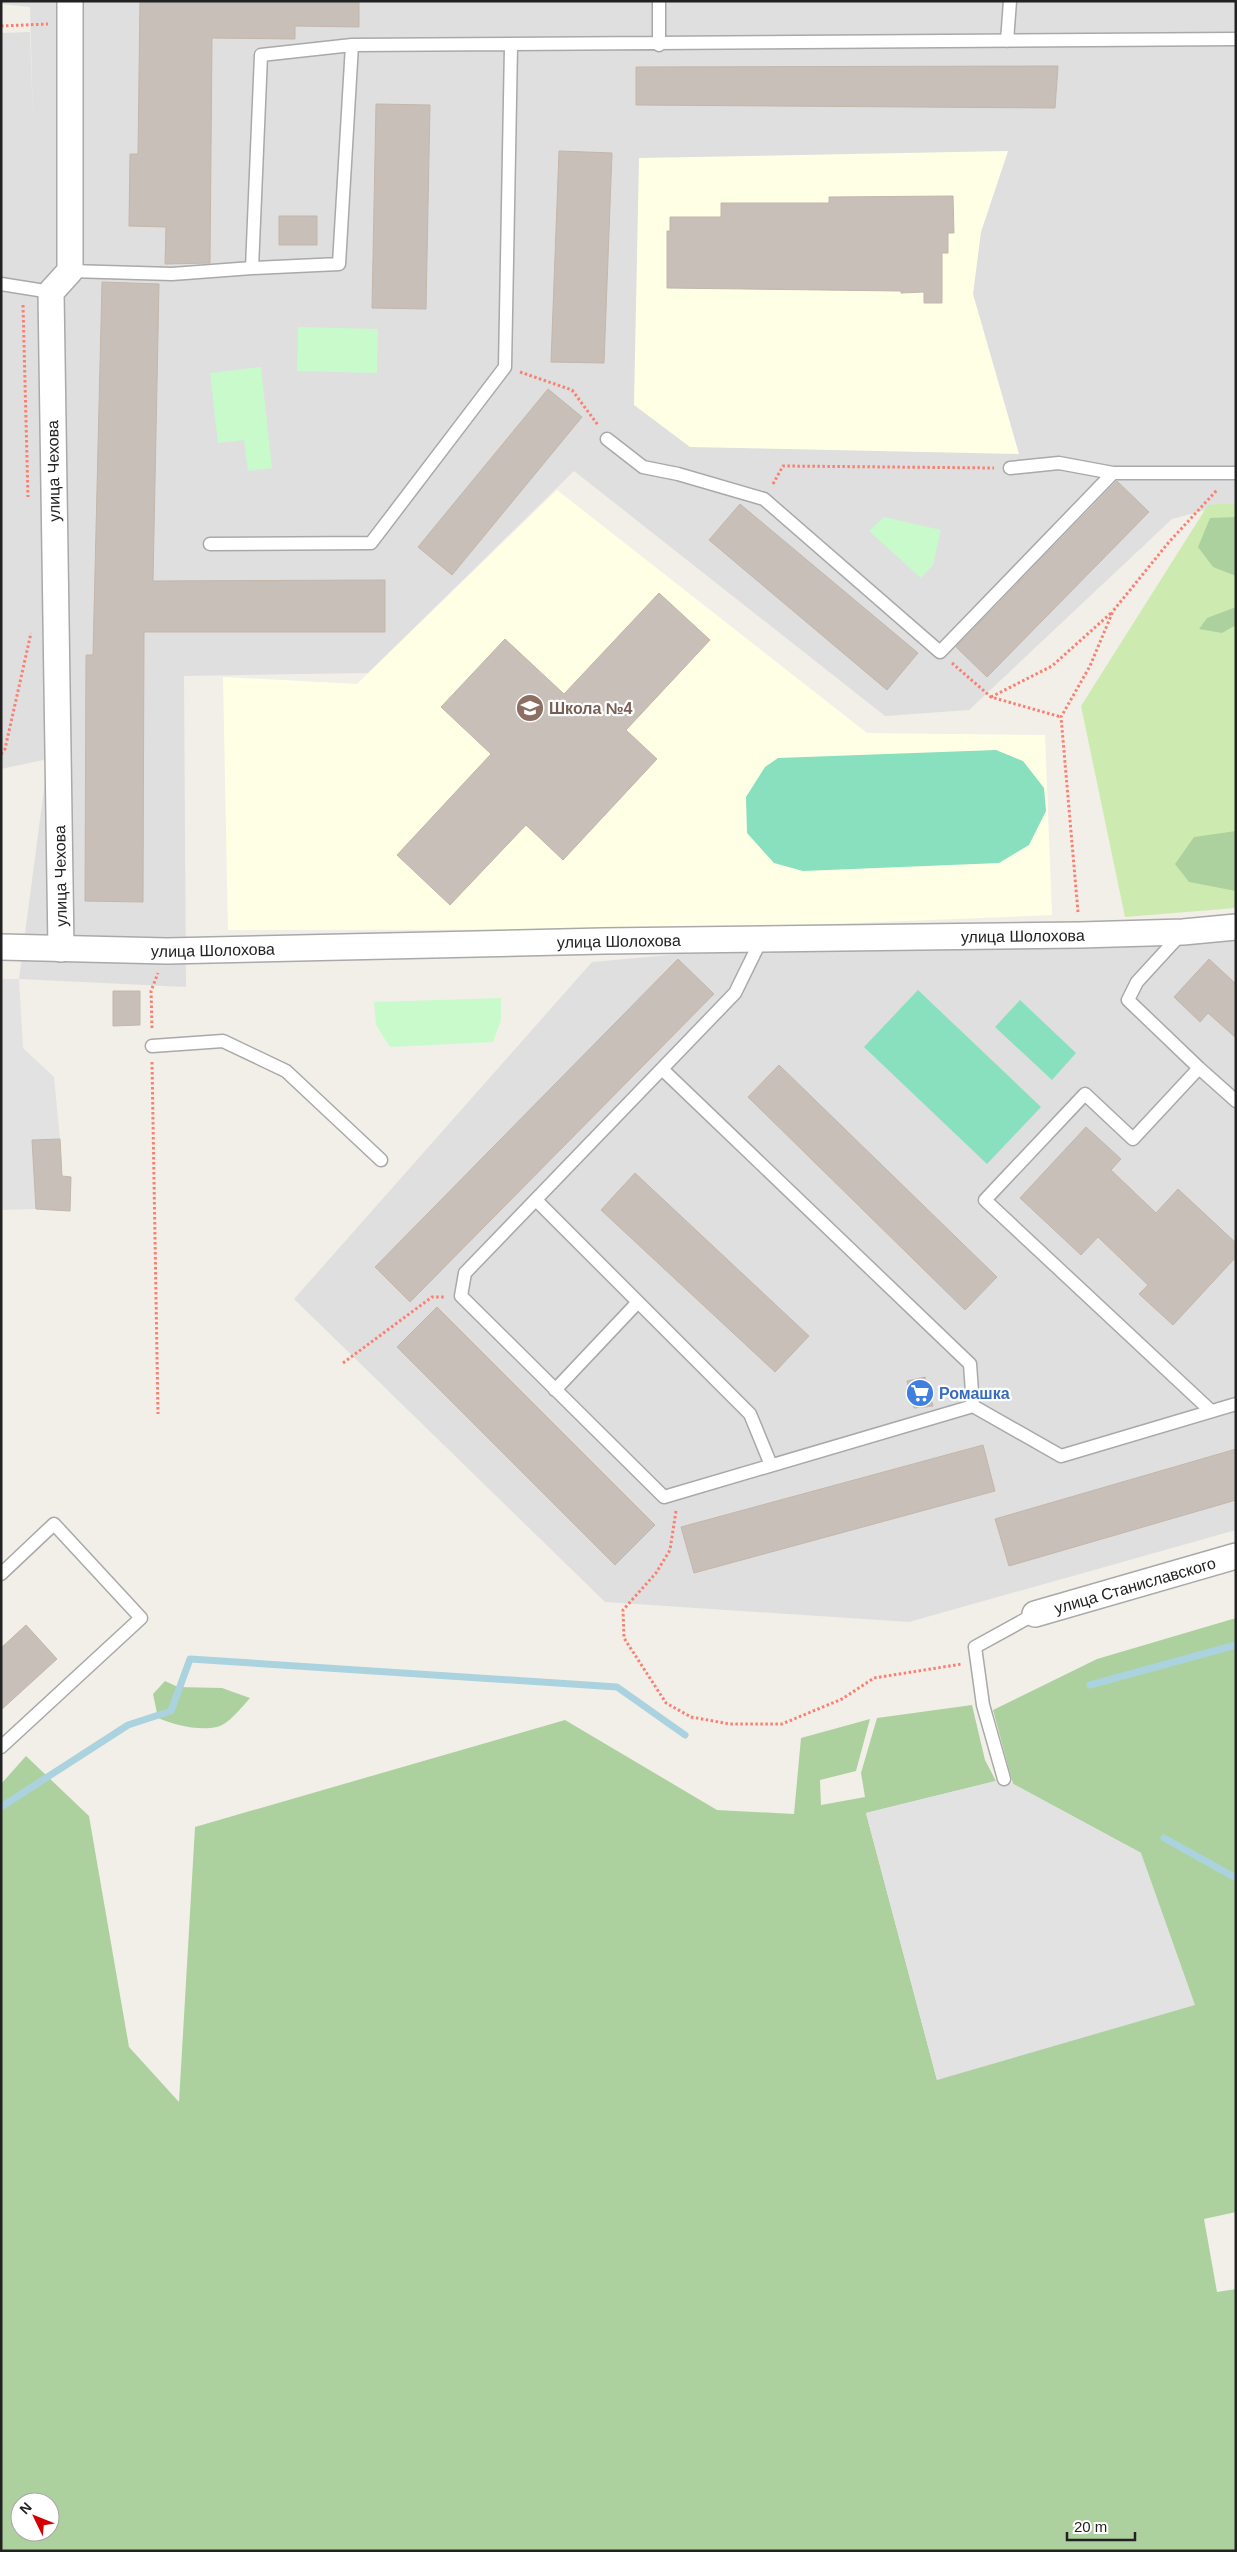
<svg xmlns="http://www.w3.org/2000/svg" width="1237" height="2552" viewBox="0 0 1237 2552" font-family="Helvetica,sans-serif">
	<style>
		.residential { fill: #e0dfdf }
		.education { fill: #ffffe5 }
		.grass { fill: #cdebb0 }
		.forest { fill: #add19e; fill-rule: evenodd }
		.park { fill: #c8facc }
		.pitch { fill: #88e0be }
		.parking { fill: #e2e2e2 }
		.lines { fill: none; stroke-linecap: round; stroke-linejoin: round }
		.stream { stroke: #aad3df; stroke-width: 7 }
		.building { fill: #c7bfb8; stroke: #c4b6ab }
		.lane-casing { stroke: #a9a9a9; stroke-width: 15 }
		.street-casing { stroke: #a9a9a9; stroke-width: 28 }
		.path { stroke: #fa8072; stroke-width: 3; stroke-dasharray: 2.5 2.5; stroke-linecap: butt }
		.lane { stroke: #fff; stroke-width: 12 }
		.street { stroke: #fff; stroke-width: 25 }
		.labels { text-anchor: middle; stroke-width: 4.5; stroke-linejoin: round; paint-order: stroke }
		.street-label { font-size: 16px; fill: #222; stroke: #fff }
		.education-label { font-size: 16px; font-weight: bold; fill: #785e54; stroke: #fff; text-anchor: start }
		.shop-label { font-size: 16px; font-weight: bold; fill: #366cbe; stroke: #fff; text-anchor: start }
	</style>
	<rect width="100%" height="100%" fill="#f2efe9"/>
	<path class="residential" d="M1,1H1236V502L1172,519L969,710L885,716L574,471L368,673L184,676L186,987L19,979L48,759L1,769V33L30,32L33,120L30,7L1,4Z
		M1236,940V1530L909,1622L605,1602L294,1299L592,962L680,954Z"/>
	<path class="education" d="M1008,151L981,232L973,294L1019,454L690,447L634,405L639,158Z
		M557,490L867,733L1045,735L1052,915L706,929L228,930L223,677L357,684Z"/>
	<path class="grass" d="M1236,503V908L1125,917L1081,706L1208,505Z"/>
	<path class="forest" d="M1236,517V576L1213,567L1198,547L1210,518Z
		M1236,607V625L1222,633L1199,629L1207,618Z
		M1236,831V891L1189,882L1175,864L1194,837Z
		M1236,1618V2212L1204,2219L1217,2292L1236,2289V2551H1V1784L26,1756L89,1816L129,2047L179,2102L195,1827L565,1720L717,1810L794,1814L801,1738L870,1719L856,1771L820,1780L821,1805L865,1797L861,1773L877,1718L972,1705L985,1760L996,1781L866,1813L937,2080L1141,1853L1013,1784L993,1710L1097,1659ZM20,2502H50V2532H20Z
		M165,1681L178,1687L222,1688L250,1698C242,1707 229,1724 217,1727C198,1731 175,1725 158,1718L153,1694Z"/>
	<path class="park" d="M298,327L378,329L377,373L297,371Z
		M261,367L272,468L248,471L244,440L218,443L210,373Z
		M884,517L941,530L933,565L921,578L869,531Z
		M501,998V1020L493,1042L390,1047L376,1025L374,1002Z"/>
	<path class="pitch" d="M996,750L1023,761L1044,788L1046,811L1029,845L999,863L803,871L774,863L747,833L746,797L765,767L778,758Z
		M918,990L1041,1107L987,1164L864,1047Z
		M1020,1000L1076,1053L1052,1080L995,1027Z"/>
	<path class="parking" d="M1,979H19L23,1048L54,1077L60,1139L32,1140L36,1209L1,1210Z
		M1004,1779L1141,1853L1195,2005L937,2080L866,1813Z"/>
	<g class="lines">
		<path class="stream" d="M1090,1685L1236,1645
			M1,1807L128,1725L171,1711L190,1659L617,1687L685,1735
			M1164,1838L1236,1878"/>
	</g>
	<path class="building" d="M140,1H359V27L295,26V39L212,38L210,263L165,264L166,227L129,226L130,154H138Z
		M1058,66L1055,108L636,105V67Z
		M376,104L430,105L426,309L372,308Z
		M559,151L612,153L604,363L551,362Z
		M953,196L954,233H948V253H942V303H924V292L901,293V291L667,288V231H670V217H721V203H829V197Z
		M279,216H317V245H279Z
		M102,282L159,284L153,581L385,580V632H144L143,902L85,901L86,655H93Z
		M548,389L582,417L452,575L418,547Z
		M1117,481L1149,512L987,677L956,647Z
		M740,504L918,653L887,690L709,540Z
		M659,593L710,640L626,730L657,759L563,860L526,825L450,905L397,855L491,754L441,707L505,639L564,694Z
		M678,959L714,994L410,1302L375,1267Z
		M1209,959L1236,984V1038L1208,1013L1200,1022L1174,997Z
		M113,991H140V1025L113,1026Z
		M779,1065L997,1277L965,1310L748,1097Z
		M1086,1127L1121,1159L1111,1170L1156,1213L1178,1189L1236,1243V1257L1173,1325L1139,1294L1148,1285L1098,1237L1081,1255L1020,1198Z
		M60,1139L62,1176L71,1177L70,1211L36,1209L32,1140Z
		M635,1173L809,1336L775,1372L601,1210Z
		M437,1307L655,1525L615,1565L397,1347Z
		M925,1377L933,1406L914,1408L907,1381Z
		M983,1445L995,1491L694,1573L681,1527Z
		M1236,1449V1500L1009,1566L995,1519Z
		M26,1625L57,1659L1,1710V1648Z"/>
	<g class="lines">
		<defs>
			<path id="lane" d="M659,1V45
				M1007,41L1010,1
				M252,268L339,264L352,45
				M70,271L172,274L252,268L261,55L352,45L1236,39
				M1,284L51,292
				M607,439L643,467L678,474L764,499L940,652L1113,473H1236
				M1010,468L1059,463L1113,473
				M210,544L371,543L505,367L511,46
				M1182,933L1137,982L1128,1000L1199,1068L1133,1139L1085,1094L985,1200L1211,1411
				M761,940L735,993L465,1273L461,1296L664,1497L973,1406L1061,1456L1236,1404
				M152,1046L223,1041L286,1071L381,1160
				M1199,1068L1236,1101
				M662,1069L970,1364L973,1406
				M536,1200L750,1414L771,1465
				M555,1390L638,1302
				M1,1574L54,1524L141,1618L1,1747
				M1004,1779L983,1705L975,1647L1035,1614"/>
			<g id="street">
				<path id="s1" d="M1,947L167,951L603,941L1080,935L1183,932L1236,927"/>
				<path d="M61,949L51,292L70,271V1"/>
				<path id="s2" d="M1035,1614L1236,1556"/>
			</g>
		</defs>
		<use href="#lane" class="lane-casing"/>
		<use href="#street" class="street-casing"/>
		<path class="path" d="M1,26L48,24
			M23,305L28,497
			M520,372L572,390L598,425
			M773,484L783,466L994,468
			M952,663L991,697L1061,717
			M991,697L1052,666L1111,613
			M1,754L5,749L31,633
			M1078,912L1061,717L1090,666L1113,611L1169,542L1217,490
			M152,1028L151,991L158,973
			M152,1062L158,1414
			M343,1363L432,1297H445
			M676,1511L670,1550L656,1573L623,1610L624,1638L666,1703L691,1717L730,1724H782L842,1699L874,1678L962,1664"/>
		<use href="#lane" class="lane"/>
		<use href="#street" class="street"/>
	</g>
	<defs>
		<symbol id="school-disc" viewBox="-11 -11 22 22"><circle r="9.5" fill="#8d6e63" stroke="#fff"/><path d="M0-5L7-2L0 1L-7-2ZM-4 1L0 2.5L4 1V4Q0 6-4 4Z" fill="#fff"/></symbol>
		<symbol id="supermarket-disc" viewBox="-11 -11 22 22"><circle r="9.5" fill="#3f7fe0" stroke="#fff"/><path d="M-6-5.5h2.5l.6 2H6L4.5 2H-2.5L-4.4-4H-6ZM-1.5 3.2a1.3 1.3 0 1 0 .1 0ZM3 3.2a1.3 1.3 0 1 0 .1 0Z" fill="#fff"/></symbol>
	</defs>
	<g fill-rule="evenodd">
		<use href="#school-disc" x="514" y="692" width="32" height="32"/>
		<use href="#supermarket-disc" x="904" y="1377" width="32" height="32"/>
	</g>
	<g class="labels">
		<g class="street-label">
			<text transform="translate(53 471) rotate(-91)" y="6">улица Чехова</text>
			<text transform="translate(60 876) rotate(-91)" y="6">улица Чехова</text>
			<text dy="6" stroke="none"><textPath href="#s1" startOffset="1022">улица Шолохова</textPath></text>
			<text dy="6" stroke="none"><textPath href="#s1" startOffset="618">улица Шолохова</textPath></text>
			<text dy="6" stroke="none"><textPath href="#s1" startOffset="212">улица Шолохова</textPath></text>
			<text dy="6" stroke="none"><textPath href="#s2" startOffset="104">улица Станиславского</textPath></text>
		</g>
		<g class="education-label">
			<text x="549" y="714">Школа №4</text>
		</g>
		<g class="shop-label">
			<text x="939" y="1399">Ромашка</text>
		</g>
	</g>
	<rect width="1237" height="2552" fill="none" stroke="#222222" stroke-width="5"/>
	<g transform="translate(35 2517) rotate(313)"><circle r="24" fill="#ffffff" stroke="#a7a7a7"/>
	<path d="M0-4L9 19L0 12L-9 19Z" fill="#d40000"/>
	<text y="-8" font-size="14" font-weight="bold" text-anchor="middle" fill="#222222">N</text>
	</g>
	<path d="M1067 2532v8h68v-8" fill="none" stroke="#222222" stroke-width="2.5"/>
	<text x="1074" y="2532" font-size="15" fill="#222222" stroke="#ffffff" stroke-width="4" paint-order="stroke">20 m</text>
</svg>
